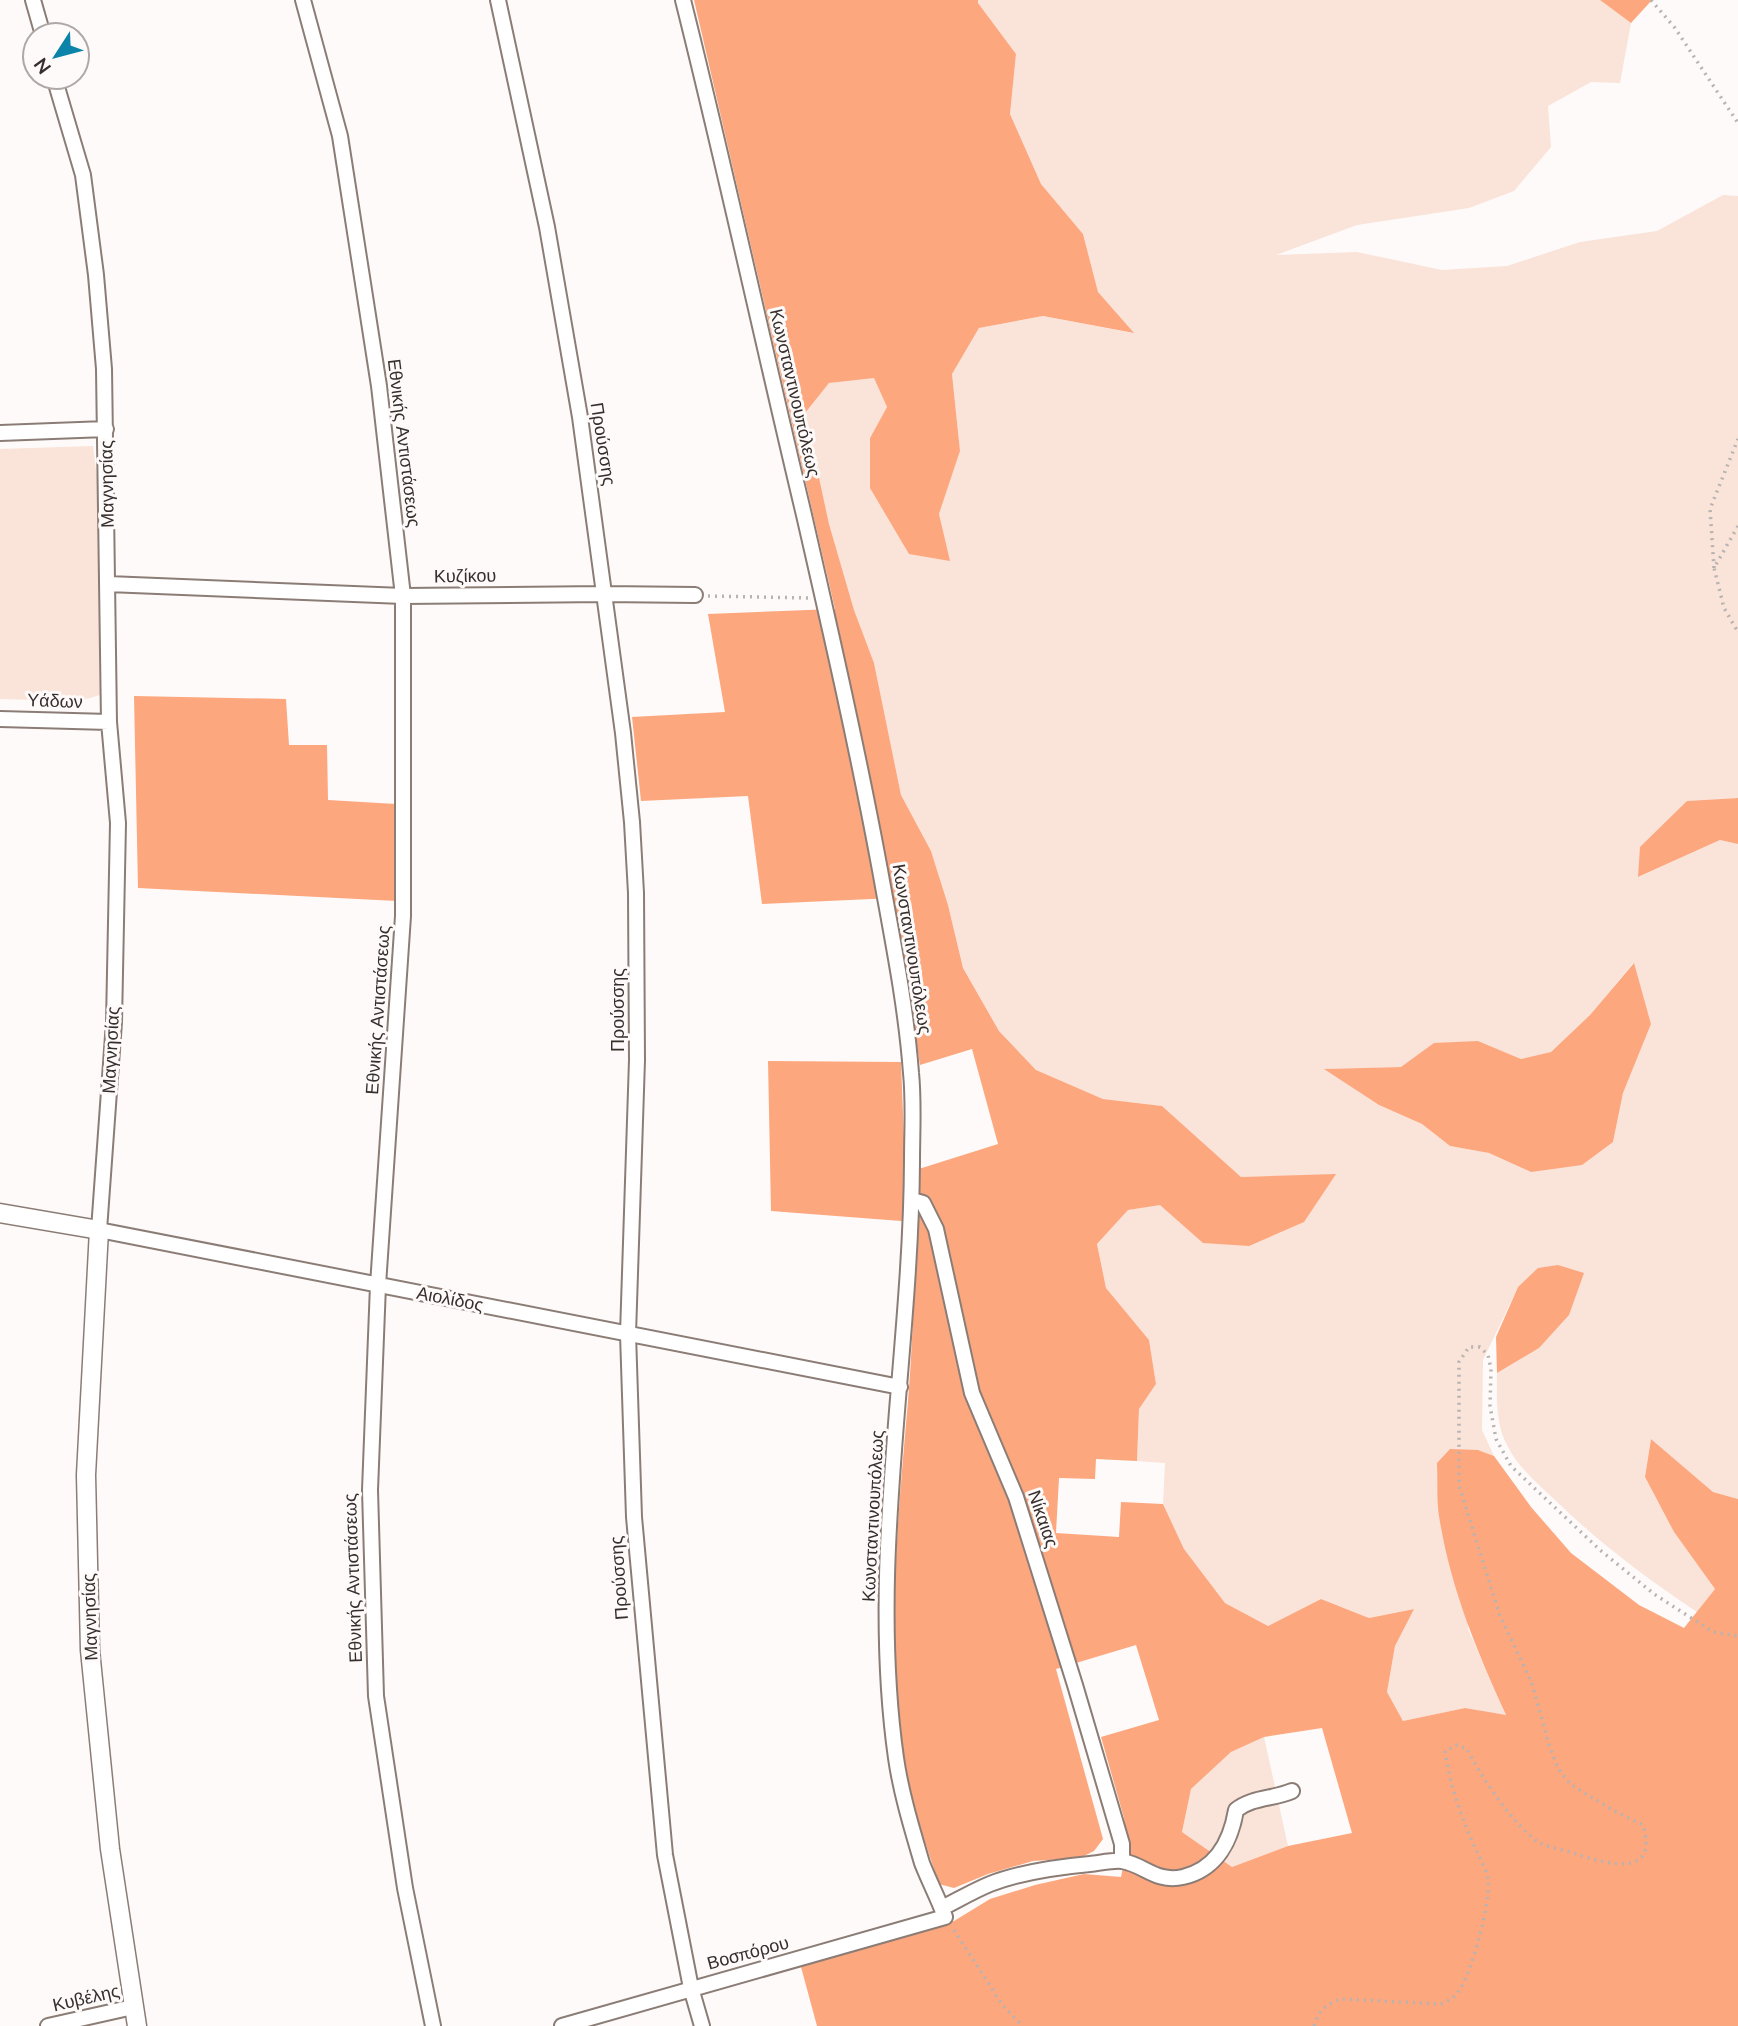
<svg xmlns="http://www.w3.org/2000/svg" width="1738" height="2026" viewBox="0 0 1738 2026" font-family="'Nunito Sans',sans-serif">
	<style>
		.green { fill: #fae3d8; fill-rule: evenodd }
		.forest { fill: #fca77e; fill-rule: evenodd }
		.lines { fill: none; stroke-linecap: round; stroke-linejoin: round }
		.minor-casing { stroke: #8b7d76; stroke-width: 18 }
		.tertiary-casing { stroke: #8b7d76; stroke-width: 21 }
		.path { stroke: #b7b3b1; stroke-width: 3.5; stroke-dasharray: 2 5; stroke-linecap: butt }
		.minor { stroke: #fff; stroke-width: 14 }
		.tertiary { stroke: #fff; stroke-width: 18 }
		.labels { text-anchor: middle; stroke-width: 6; stroke-linejoin: round; paint-order: stroke }
		.street-label { font-size: 18px; fill: #352f2d; stroke: #fefaf9 }
	</style>
	<rect width="100%" height="100%" fill="#fefaf9"/>
	<path class="green" d="M978,0H1600L1631,23L1620,83L1591,82L1548,106L1551,147L1514,191L1469,208L1357,225L1276,255L1357,252L1442,270L1507,266L1580,242L1657,231L1723,195L1738,196V798L1687,801L1639,877L1720,840L1738,844V1499L1713,1492L1651,1439L1645,1477L1674,1532L1715,1589L1697,1612C1646,1578 1598,1542 1554,1499C1538,1484 1518,1467 1508,1447C1495,1424 1497,1398 1497,1373L1539,1348L1518,1287L1483,1360L1482,1430L1494,1456L1478,1450L1468,1629L1506,1716L1465,1708L1403,1721L1387,1692L1395,1646L1413,1609L1369,1618L1321,1599L1268,1626L1225,1603L1184,1549L1163,1504L1165,1463L1137,1461L1139,1409L1156,1384L1149,1340L1106,1288L1097,1244L1128,1210L1161,1204L1203,1243L1335,1175L1241,1177L1162,1106L1103,1099L1036,1070L999,1031L963,968L948,905L931,851L901,795L874,663L854,610L829,524L804,413L829,383L874,377L887,407L870,438L949,561L939,514L960,451L952,374L979,328L1043,316L1132,333L1098,292L1083,234L1041,184L1010,114L1016,54L978,3ZM1633,963L1651,1024L1623,1093L1613,1142L1531,1172L1489,1153L1450,1146L1422,1124L1379,1105L1325,1069L1401,1067L1478,1041L1521,1059L1551,1052L1590,1015Z
		M93,446L99,494L102,682L100,695L79,701L0,699V449Z
		M1264,1737L1288,1846L1232,1867L1182,1832L1191,1789L1231,1752Z"/>
	<path class="forest" d="M694,0H978V3L1016,54L1010,114L1041,184L1083,234L1098,292L1134,333L1043,316L979,328L952,374L960,451L939,514L950,561L909,554L870,488V438L887,407L874,378L829,383L805,413L829,524L854,610L874,663L901,795L931,851L948,905L963,968L999,1031L1036,1070L1103,1099L1162,1106L1241,1177L1336,1174L1304,1222L1249,1246L1203,1243L1160,1205L1128,1210L1097,1244L1106,1288L1149,1340L1156,1384L1139,1409L1137,1461L1096,1459L1095,1479L1059,1478L1056,1533L1119,1537L1121,1502L1163,1504L1184,1549L1225,1603L1268,1626L1321,1599L1369,1618L1414,1609L1395,1646L1387,1692L1403,1721L1465,1708L1506,1715C1477,1651 1452,1592 1440,1522C1436,1503 1438,1482 1437,1463L1450,1449L1478,1450L1494,1456L1531,1507L1571,1553L1639,1605L1684,1628L1715,1589L1674,1532L1645,1477L1651,1439L1713,1492L1738,1499V2026H817L801,1967L954,1921L990,1899L1035,1885L1084,1874L1121,1877L1127,1848L1124,1818L1101,1737L1159,1720L1136,1645L1056,1669L1103,1839L1094,1851L1080,1858L1033,1861L988,1874L954,1888L939,1884C925,1841 908,1796 902,1751C886,1635 898,1517 908,1401C913,1342 914,1284 917,1225L901,1221L771,1211L768,1061L901,1062L905,1165L922,1168L998,1144L972,1049L920,1065L893,898L762,904L748,796L641,801L632,717L725,712L708,614L835,609ZM1322,1728L1352,1833L1288,1846L1232,1867L1182,1832L1191,1789L1231,1752L1264,1737Z
		M1600,0H1652L1631,23Z
		M134,696L286,699L289,745H327L328,800L396,804L397,901L138,888Z
		M1738,798V844L1720,840L1638,877L1640,847L1687,801Z
		M1634,963L1651,1024L1623,1093L1613,1142L1582,1165L1531,1172L1489,1153L1450,1146L1422,1124L1379,1105L1324,1069L1401,1067L1434,1043L1478,1041L1521,1059L1551,1052L1590,1015Z
		M1558,1265L1584,1273L1569,1315L1539,1348L1497,1373L1496,1337L1518,1287L1538,1268Z"/>
	<g class="lines">
		<defs>
			<path id="minor" d="M33,0L43,35
				M303,0L340,136L379,386L403,596V916L378,1285L370,1490L376,1696L405,1888L433,2026
				M498,0L547,227L580,417L623,733L632,822L636,893L637,1060L628,1334L634,1517L665,1855L691,1988L702,2026
				M54,77L83,175L96,275L104,369L109,722L118,823L114,1022L99,1230L900,1387
				M0,433L106,429
				M108,584L403,596L604,594L695,595
				M0,719L109,722
				M912,1200L923,1203L936,1229L972,1393L1016,1497L1075,1685L1122,1844V1861
				M942,1908C958,1900 973,1891 990,1884C1021,1872 1057,1867 1090,1864C1100,1863 1113,1860 1122,1861C1145,1865 1156,1883 1183,1877C1217,1869 1231,1840 1236,1810C1252,1797 1274,1799 1292,1791
				M48,2026L133,2007
				M562,2026L945,1917C938,1898 929,1881 922,1863C912,1829 901,1793 896,1758C868,1560 911,1360 912,1161C912,1132 914,1102 911,1073C906,1005 892,937 880,870C858,751 831,633 804,515C763,344 726,171 683,0"/>
			<path id="tertiary" d="M0,1213L99,1230L86,1475L90,1650L110,1849L137,2026"/>
		</defs>
		<use href="#minor" class="minor-casing"/>
		<use href="#tertiary" class="tertiary-casing"/>
		<path class="path" d="M1651,0L1675,28L1738,123
			M1738,526L1714,568L1724,608L1738,632
			M1714,568L1710,509L1738,439
			M708,596L809,598
			M954,1930L1003,2006L1023,2026
			M1314,2026C1319,2010 1325,2005 1341,1999L1441,2004C1448,2001 1454,1998 1458,1992C1471,1976 1492,1899 1488,1879C1485,1864 1474,1848 1469,1834C1458,1807 1449,1780 1445,1751L1457,1745L1467,1749C1479,1774 1516,1829 1540,1843C1550,1848 1565,1850 1576,1854C1607,1864 1659,1879 1643,1825L1611,1809L1570,1784L1558,1768L1549,1745L1532,1683L1500,1616L1459,1485V1362L1469,1347H1480L1488,1355L1491,1369L1490,1406L1496,1439L1511,1466L1600,1550L1654,1594L1713,1632L1738,1636"/>
		<use href="#minor" class="minor"/>
		<use href="#tertiary" class="tertiary"/>
	</g>
	<g class="labels">
		<g class="street-label">
			<text transform="translate(795 393) rotate(77)" y="6">Κωνσταντινουπόλεως</text>
			<text transform="translate(404 443) rotate(83)" y="6">Εθνικής Αντιστάσεως</text>
			<text transform="translate(603 444) rotate(81)" y="6">Προύσσης</text>
			<text transform="translate(107 484) rotate(-91)" y="6">Μαγνησίας</text>
			<text transform="translate(465 576) rotate(-1)" y="6">Κυζίκου</text>
			<text transform="translate(55 701) rotate(2)" y="6">Υάδων</text>
			<text transform="translate(912 949) rotate(81)" y="6">Κωνσταντινουπόλεως</text>
			<text transform="translate(378 1010) rotate(-86)" y="6">Εθνικής Αντιστάσεως</text>
			<text transform="translate(618 1010) rotate(-90)" y="6">Προύσσης</text>
			<text transform="translate(111 1050) rotate(-87)" y="6">Μαγνησίας</text>
			<text transform="translate(450 1299) rotate(11)" y="6">Αιολίδος</text>
			<text transform="translate(873 1516) rotate(-87)" y="6">Κωνσταντινουπόλεως</text>
			<text transform="translate(1043 1519) rotate(71)" y="6">Νίκαιας</text>
			<text transform="translate(353 1578) rotate(-92)" y="6">Εθνικής Αντιστάσεως</text>
			<text transform="translate(619 1578) rotate(-94)" y="6">Προύσσης</text>
			<text transform="translate(90 1617) rotate(-92)" y="6">Μαγνησίας</text>
			<text transform="translate(748 1953) rotate(-15)" y="6">Βοσπόρου</text>
			<text transform="translate(86 1998) rotate(-13)" y="6">Κυβέλης</text>
		</g>
	</g>
	<g transform="translate(56 56) rotate(234)"><circle r="33" fill="#fefaf9" stroke="#aea9a7" stroke-width="2"/>
	<path d="M0-5L12 26L0 18L-12 26Z" fill="#0c84a9"/>
	<text y="-10" font-size="19" font-weight="bold" text-anchor="middle" fill="#352f2d">N</text>
	</g>
</svg>
